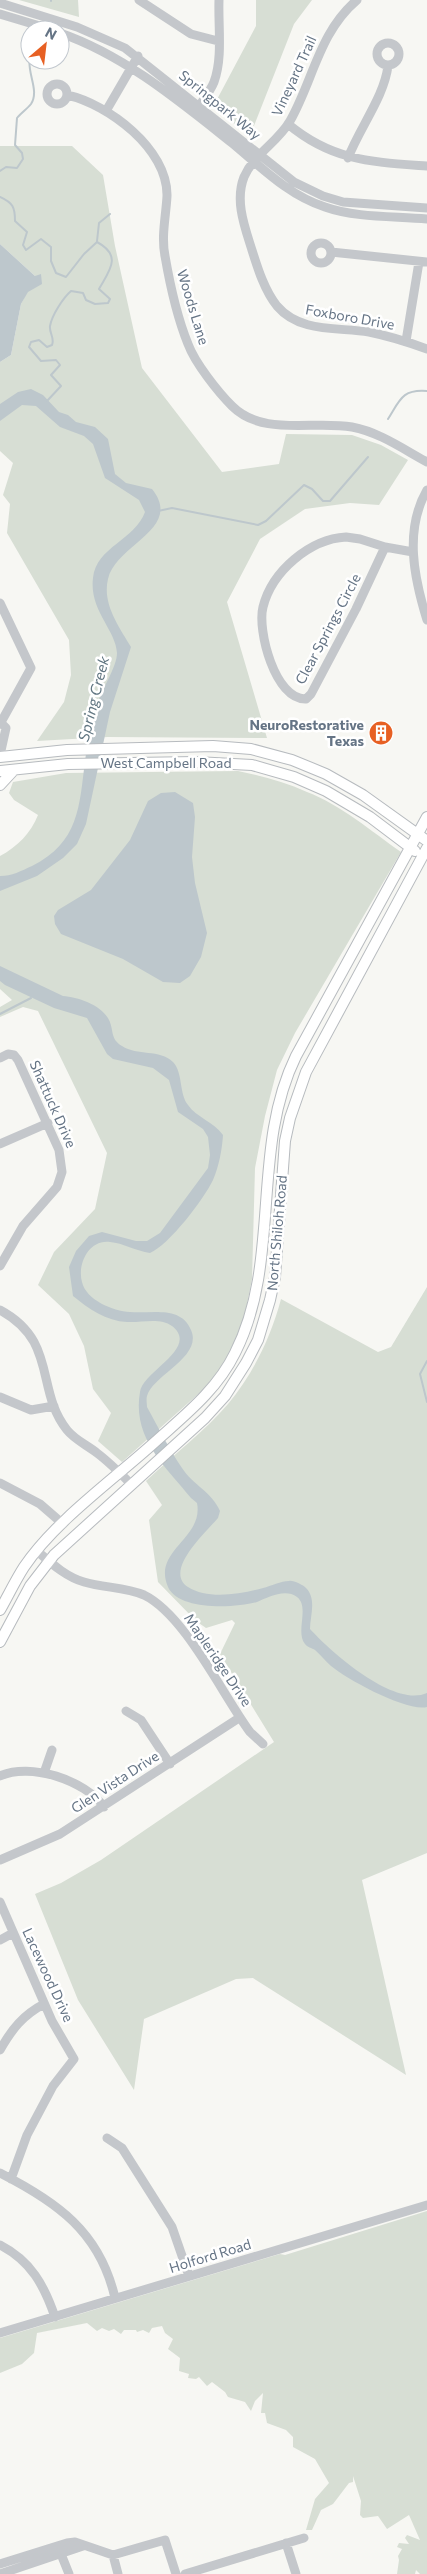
<svg xmlns="http://www.w3.org/2000/svg" width="427" height="2574" viewBox="0 0 427 2574" font-family="Commissioner,sans-serif">
	<style>
		.green { fill: #d7ded4 }
		.water { fill: #bdc7cc }
		.lines { fill: none; stroke-linecap: round; stroke-linejoin: round }
		.stream { stroke: #bdc7cc; stroke-width: 2 }
		.major-casing { stroke: #b7bbbf; stroke-width: 12 }
		.minor { stroke: #c4c7cb; stroke-width: 9 }
		.major { stroke: #fff; stroke-width: 10 }
		.labels { text-anchor: middle; stroke-width: 5; stroke-linejoin: round; paint-order: stroke }
		.street-label { font-size: 14px; fill: #657485; stroke: #fff }
		.poi-label { font-size: 14px; font-weight: bold; fill: #657485; stroke: #fff; text-anchor: end }
		.water-label { font-size: 15px; font-style: italic; fill: #617682; stroke: #fff }
	</style>
	<rect width="100%" height="100%" fill="#f7f7f3"/>
	<path class="green" d="M19,0H78L79,17Z
		M256,0H312L294,24L250,136L213,107L256,26Z
		M0,146H72L103,175L115,246L142,368L222,472L279,464L286,434L352,435L381,445L408,460L379,505L350,503L305,509L260,539L227,602L267,738L108,737L37,741L64,702L71,675L69,640L7,533L10,504L3,495L13,463L0,451V362L11,355L21,304L35,276L0,244Z
		M238,771C262,776 285,782 307,792C341,805 371,831 401,852L295,1033L277,1070L265,1116L255,1168L252,1279L245,1314L232,1353L205,1388L122,1462L98,1441L111,1413L93,1389L84,1346L69,1314L38,1285L54,1252L95,1209L107,1153L38,1011L23,1007L0,1017V1007L12,1000L0,989V856C17,847 31,833 38,815L14,800L9,793L13,782L66,773Z
		M427,1287V1853L362,1880L406,2075L253,1978L236,1979L144,2019L134,2090L78,2000L35,1894L61,1883L101,1860L274,1742L220,1654L235,1623L232,1620L206,1628L196,1621L158,1582L149,1520L162,1505L146,1481C173,1455 204,1432 228,1404C253,1374 271,1337 281,1299L378,1352L391,1347Z
		M427,2211V2574H420L416,2570L415,2574H397L399,2560L398,2556L402,2549L397,2547L399,2543L409,2544L405,2538L407,2535L420,2540L409,2515L387,2529L378,2516L363,2518L360,2515L361,2501L353,2476V2482L349,2483L333,2504L321,2510L312,2530H306L315,2499L329,2483L315,2459L293,2447V2437L286,2430L267,2423L265,2413H261L263,2393L255,2401L251,2411L245,2402L228,2397L225,2392L212,2382L207,2386L199,2377L196,2379L188,2378L189,2374L179,2371L180,2358L168,2349L173,2339L165,2333L162,2326L152,2328L149,2333L143,2330L137,2332L136,2330H124L121,2334L114,2329L109,2331L102,2328L97,2331L87,2323L37,2333L34,2353L22,2364L0,2373V2338L280,2254L285,2255Z"/>
	<path class="water" d="M0,244L35,276L41,274L42,284L28,292L21,304L11,355L0,362Z
		M31,389L43,395L59,412L68,415L76,422L95,427L108,439L115,474L126,483L152,489C184,529 116,544 108,579C102,604 119,627 131,647L110,712L86,824L77,844L63,858L37,876L0,891V876C12,876 21,871 32,866C82,841 79,802 86,754C89,738 94,722 97,706C101,690 117,667 117,653C116,630 89,610 93,578C96,547 135,540 145,512L139,500L105,478L93,444L84,436L60,427L36,406L22,405L0,421V404L18,392Z
		M175,792L193,803L195,817L192,857L195,883L207,933L201,957L190,976L180,983L163,982L123,959L61,934L55,924L54,916L58,910L91,890L130,840L148,801L161,793Z
		M0,966L63,996C78,997 102,1005 109,1020C114,1030 110,1039 122,1046C137,1056 160,1049 173,1062C183,1072 179,1094 188,1105C196,1117 214,1122 223,1135C222,1150 219,1166 213,1180C204,1199 169,1245 150,1253C136,1251 123,1243 110,1242C89,1239 77,1264 82,1282C86,1300 113,1311 130,1312C151,1314 181,1305 191,1330C203,1357 153,1375 147,1396C146,1399 147,1404 147,1407C158,1427 169,1449 182,1468C193,1485 212,1492 220,1511L218,1518C206,1532 163,1571 188,1587C208,1600 241,1594 263,1588C271,1586 281,1581 289,1581C293,1580 303,1585 306,1588C317,1599 310,1616 310,1629C331,1652 394,1708 427,1693V1707C407,1712 348,1680 331,1666C325,1661 321,1655 315,1650C312,1648 307,1647 305,1644C295,1632 310,1607 297,1597C285,1588 267,1598 257,1602C235,1608 179,1611 168,1587C152,1550 204,1539 197,1503L191,1498C165,1466 132,1438 140,1392C143,1371 200,1348 172,1326C160,1317 141,1323 127,1322C106,1321 89,1309 73,1296L69,1267L76,1251L89,1236L102,1232L136,1241H147L160,1233L208,1168L210,1155L208,1137L203,1129L178,1112L169,1080L153,1068L113,1059L107,1054L87,1018L54,1008L5,985L0,981Z"/>
	<g class="lines">
		<path class="stream" d="M51,1V0
			M0,171L6,167L17,168L23,159L22,153L15,145L17,118C21,113 27,109 31,104C40,90 26,72 30,56
			M0,197C13,203 15,207 15,221L27,232L23,245L26,250L41,239L51,247V261L56,273L66,277L84,254L97,242C123,256 109,271 99,289L110,299L108,303L95,304L86,300L83,293L71,291C63,298 52,315 50,326C49,333 55,338 52,345L47,347L39,340L31,342L29,347L41,361L56,360L60,365L51,375L61,386L47,401
			M97,241L99,223L110,214
			M388,419C400,400 402,389 427,391
			M158,511L172,508L258,525L266,521L304,485L312,489L323,501H330L368,457
			M0,1014L31,998
			M427,1361L420,1374L427,1402"/>
		<defs>
			<path id="major" d="M0,757L67,750L213,746L251,749L292,760L326,774L363,795L427,841
				M0,771L68,764L196,762L252,765L294,777L326,791L370,817L415,851
				M0,785L13,771
				M0,1610C8,1596 15,1581 24,1567C55,1521 113,1480 155,1442C185,1415 217,1390 235,1353C282,1260 250,1150 296,1056L427,817
				M0,1642L30,1586L54,1555L205,1418L225,1396L246,1363L258,1340L270,1300L275,1277L285,1141L290,1118L306,1072L427,848"/>
		</defs>
		<use href="#major" class="major-casing"/>
		<path class="minor" d="M139,0L191,34L218,41
			M357,0C319,32 313,81 290,121C278,142 254,154 244,177C235,200 244,225 251,247C257,266 264,290 277,306C300,333 337,327 369,332C389,336 408,342 427,349
			M0,3L77,27L125,48L294,182L323,196L343,202L427,208
			M0,14L53,30
			M60,33C124,55 179,101 232,143C261,167 288,195 325,207C356,218 394,216 427,219
			M377 54a11 11 0 1 1 22 0a11 11 0 1 1-22 0Z
			M47 94a10 10 0 1 1 20 0a10 10 0 1 1-20 0Z
			M67,95C108,104 168,149 167,196C166,216 161,236 165,256C170,285 177,317 188,344C195,363 218,392 232,406C263,437 313,420 352,427C379,432 403,449 427,462
			M197,109C203,100 210,92 214,82C223,58 218,26 219,0
			M106,111L138,56
			M288,124C332,161 372,162 427,166
			M348,158C360,127 384,97 388,66
			M311 253a10 10 0 1 1 20 0a10 10 0 1 1-20 0Z
			M331,252L427,262
			M406,341L419,262
			M427,490C404,530 414,578 427,620
			M346,537L360,539L385,547L356,609L311,694L306,699C275,700 257,630 263,607C272,571 310,539 346,537Z
			M385,547L413,552
			M0,603L31,668L0,724
			M0,722L6,728L0,755
			M0,1058L8,1054L14,1055L18,1060L59,1150L62,1172L57,1187L23,1226L0,1266
			M0,1144L48,1123
			M0,1310C58,1341 35,1390 67,1430C75,1440 87,1445 97,1453C109,1462 120,1473 131,1484
			M0,1397L31,1410L54,1406
			M0,1483L40,1504L63,1524
			M37,1551C51,1563 66,1577 84,1582C104,1588 125,1587 144,1595C185,1615 222,1694 250,1732L263,1744
			M126,1711L141,1720L170,1764
			M44,1773L52,1750
			M0,1776C30,1762 85,1780 104,1807
			M0,1860L60,1834L239,1718
			M0,1902L52,2021L74,2059L53,2086L27,2135L11,2179
			M0,1940L13,1933
			M0,2050C12,2029 23,2015 44,2004
			M107,2138L122,2148L172,2227L189,2276
			M0,2173C57,2202 100,2232 115,2298
			M0,2245C31,2261 44,2285 55,2317
			M0,2333L427,2205
			M286,2543L296,2574
			M59,2549L69,2574
			M113,2555L165,2540L176,2574
			M0,2564L67,2543L75,2542L113,2555L118,2574
			M0,2574L83,2546
			M185,2574L304,2538"/>
		<use href="#major" class="major"/>
	</g>
	<defs>
		<symbol id="building-disc" viewBox="-11 -11 22 22"><circle r="9.5" fill="#e76023" stroke="#fff"/><path d="M-4-6H4V6H1V3H-1V6H-4ZM-2.5-4.3h1.7v1.8h-1.7ZM.8-4.3h1.7v1.8H.8ZM-2.5-1h1.7V.8h-1.7ZM.8-1h1.7V.8H.8Z" fill="#fff"/></symbol>
	</defs>
	<g fill-rule="evenodd">
		<use href="#building-disc" x="367" y="719" width="28" height="28"/>
	</g>
	<g class="labels">
		<g class="street-label">
			<text transform="translate(294 76) rotate(-65)" y="5">Vineyard Trail</text>
			<text transform="translate(220 105) rotate(39)" y="5">Springpark Way</text>
			<text transform="translate(193 307) rotate(73)" y="5">Woods Lane</text>
			<text transform="translate(350 317) rotate(10)" y="5">Foxboro Drive</text>
			<text transform="translate(328 629) rotate(-62)" y="5">Clear Springs Circle</text>
			<text x="166" y="768">West Campbell Road</text>
			<text transform="translate(53 1104) rotate(66)" y="5">Shattuck Drive</text>
			<text transform="translate(277 1233) rotate(-85)" y="5">North Shiloh Road</text>
			<text transform="translate(218 1660) rotate(56)" y="5">Mapleridge Drive</text>
			<text transform="translate(115 1782) rotate(-33)" y="5">Glen Vista Drive</text>
			<text transform="translate(48 1975) rotate(65)" y="5">Lacewood Drive</text>
			<text transform="translate(210 2256) rotate(-17)" y="5">Holford Road</text>
		</g>
		<g class="poi-label">
			<text x="364" y="730">NeuroRestorative<tspan x="364" dy="16">Texas</tspan></text>
		</g>
		<g class="water-label">
			<text transform="translate(94 699) rotate(-76)" y="5">Spring Creek</text>
		</g>
	</g>
	<g transform="translate(45 45) rotate(28)"><circle r="24" fill="#ffffff" stroke="#c1c7ce"/>
	<path d="M0-4L9 19L0 12L-9 19Z" fill="#e76023"/>
	<text y="-8" font-size="14" font-weight="bold" text-anchor="middle" fill="#657485">N</text>
	</g>
</svg>
